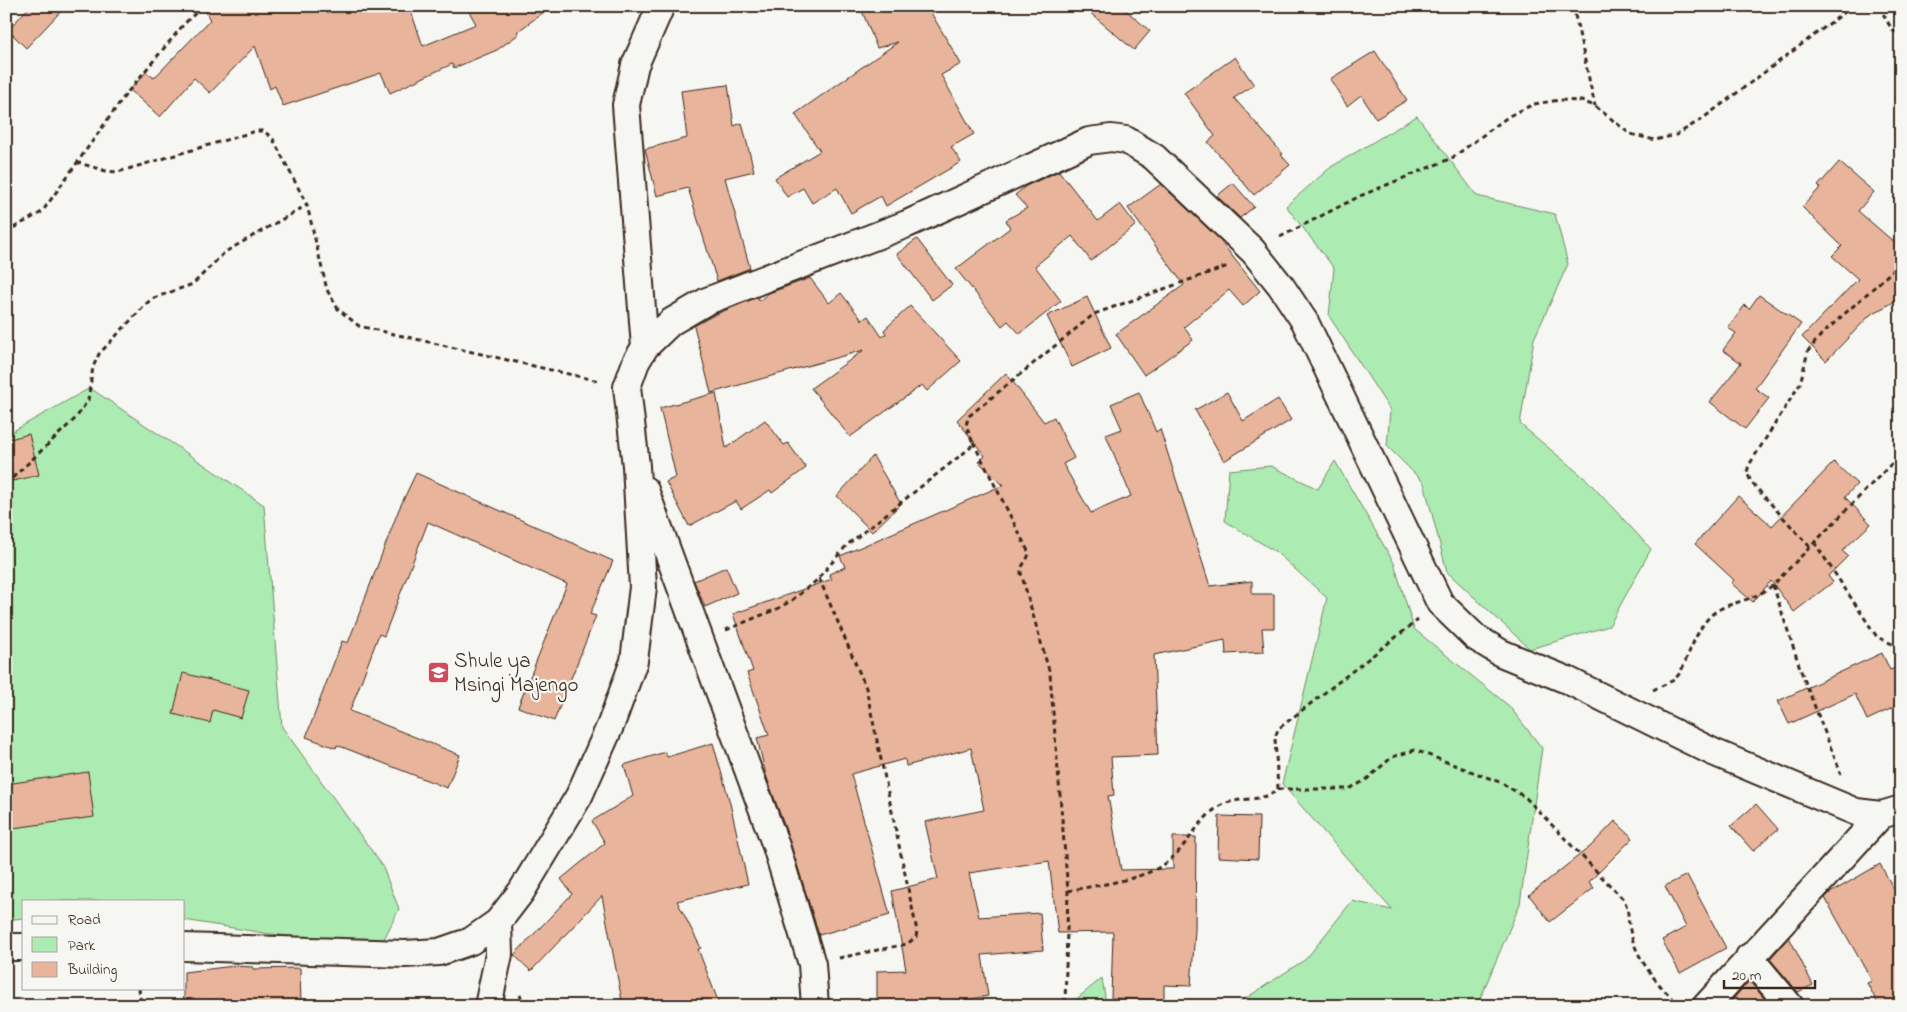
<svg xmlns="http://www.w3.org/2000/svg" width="1907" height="1012" viewBox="0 0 1907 1012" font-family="'Indie Flower',sans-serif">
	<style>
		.green { fill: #acebb2; stroke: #748a68 }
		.building { fill: #e8b49b; stroke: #3b2a1e }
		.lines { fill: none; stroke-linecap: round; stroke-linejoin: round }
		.minor-casing { stroke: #3b2a1e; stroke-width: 30 }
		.path { stroke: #3b2a1e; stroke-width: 3; stroke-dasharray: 5 4; stroke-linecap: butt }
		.minor { stroke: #f6f6f2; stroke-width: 26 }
		.labels { text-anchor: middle; stroke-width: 4.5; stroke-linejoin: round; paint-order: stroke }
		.poi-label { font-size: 21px; fill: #3b2a1e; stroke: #f6f6f2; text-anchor: start }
	</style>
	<rect width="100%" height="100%" fill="#f6f6f2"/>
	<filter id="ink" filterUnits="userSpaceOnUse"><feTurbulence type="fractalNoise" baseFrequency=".02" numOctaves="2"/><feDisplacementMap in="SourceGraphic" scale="10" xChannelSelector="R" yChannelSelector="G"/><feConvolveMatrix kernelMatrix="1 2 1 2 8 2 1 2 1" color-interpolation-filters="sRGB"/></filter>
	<g filter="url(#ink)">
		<path class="green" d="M1417,116L1477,196L1555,214L1568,264L1534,339L1520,424L1587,480L1651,549L1609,626L1530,649L1447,572L1424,483L1387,446L1390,410L1329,316L1334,268L1286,206L1331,167Z
			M90,388L264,505L282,727L382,865L399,909L381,945L270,934L184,920V901H24V918L6,920V435Z
			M1335,461L1394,563L1414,629L1509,706L1542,748L1520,904L1477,1006H1234L1306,959L1352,901L1392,910L1282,784L1327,598L1276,552L1225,521L1229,470L1271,466L1318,489Z
			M1102,978L1106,1003L1114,1006H1068Z"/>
		<path class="building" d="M30,6H66L26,48L8,30Z
			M203,6H409L423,46L476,24L466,6H552L517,32L519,34L497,50L454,68L452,64L390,93L381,73L283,106L275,86L270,89L255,46L210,93L194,78L160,117L130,90L146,72L154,78L210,20Z
			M860,6H927L961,64L941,75L974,134L951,147L961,162L886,206L881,196L851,213L837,188L812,203L803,188L787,197L775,178L820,151L795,114L898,42L877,48Z
			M1082,6H1121L1150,31L1134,50Z
			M1375,51L1407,100L1376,119L1361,95L1347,106L1330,79Z
			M1235,57L1254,85L1234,98L1283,154L1281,155L1290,165L1254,195L1208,142L1215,136L1184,93Z
			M728,85L734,126L742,123L754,171L725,178L750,268L717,281L688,188L657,196L645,149L687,138L681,91Z
			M1839,162L1874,192L1858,211L1901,248V298L1870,315L1826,361L1802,337L1858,279L1832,256L1842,246L1802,207L1820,188L1818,186Z
			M1059,171L1098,221L1120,204L1136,225L1091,261L1072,236L1035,266L1061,301L1020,334L1008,321L1002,326L956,269L1010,228L1006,220L1027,208L1015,195L1026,186Z
			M1233,183L1254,207L1240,218L1217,196Z
			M1161,184L1217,237L1260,291L1243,306L1229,290L1184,327L1193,340L1144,375L1116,334L1184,285L1128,208Z
			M917,239L952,285L932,300L897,254Z
			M810,278L829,303L841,293L862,320L868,316L882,337L886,334L884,330L910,306L961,361L927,391L922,385L850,437L811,388L864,350L711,393L694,326L714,315L758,297L759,301L769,293Z
			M1759,295L1801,324L1755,388L1769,398L1745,429L1710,402L1741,363L1723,350L1736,333L1728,328L1745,305L1749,309Z
			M1087,297L1111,348L1072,367L1047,316Z
			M1006,373L1044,422L1054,417L1074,458L1063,464L1091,513L1131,496L1106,435L1122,429L1111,404L1139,392L1156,432L1160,429L1210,586L1252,581V594H1274V628H1262L1264,652L1226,654L1225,640L1154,655L1158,755L1111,757L1114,795L1108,796L1121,870L1173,869V837H1196L1195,930L1191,986L1164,985V1000L1111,998L1113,932L1058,933L1049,861L969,873L979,917L1040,913L1043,950L982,955L988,996L931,1006H877V971L906,970L892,891L938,879L925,822L984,810L971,748L906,766L905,759L851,774L890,915L819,935L790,842L766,775L757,738L769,735L747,673L753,671L733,614L832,579L829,574L845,567L840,556L1003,485L979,462L985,456L957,420Z
			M1227,392L1243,421L1278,399L1291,420L1224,461L1195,410Z
			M716,393L726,448L765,420L784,445L788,443L806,468L772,493L770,490L741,509L736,501L689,526L666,482L676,477L660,408Z
			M29,434L39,475L13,481L6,440Z
			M873,456L901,504L872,532L837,496Z
			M1834,462L1857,484L1845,497L1871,524L1842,551L1848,556L1828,576L1833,582L1794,612L1771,581L1753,602L1731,583L1734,580L1695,544L1738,496L1772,526Z
			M416,473L613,561L590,614L596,616L554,721L518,707L567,584L428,522L384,636L379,634L350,711L460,755L447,788L337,745L336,748L306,737L342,641L348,643L399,509Z
			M726,567L737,593L705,607L694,581Z
			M1882,653L1890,670L1901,666V704L1867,720L1855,694L1789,724L1778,701Z
			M183,673L249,690L241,718L213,710L210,723L173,714Z
			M713,743L730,803L748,884L677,901L701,948L698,949L720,1006H623L602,896L531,971L514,955L572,894L561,879L605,843L592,821L633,796L624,765L665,752L667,757Z
			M88,772L94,817L6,829V784Z
			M1756,804L1778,829L1753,851L1731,826Z
			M1219,816L1259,817L1258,859L1218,857Z
			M1615,821L1633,838L1589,882L1594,888L1550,922L1529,895L1591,846Z
			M1880,864L1901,902V1006H1879L1867,983L1872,981L1825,898L1830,893Z
			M1687,875L1726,948L1680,973L1662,940L1686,927L1665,886Z
			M1789,937L1813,985L1798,992L1770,959Z
			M234,966L253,967V969L300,968L301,1006L209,1001V1006H184V972Z
			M1749,981L1770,1005L1727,1006Z"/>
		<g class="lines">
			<defs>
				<path id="minor" d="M645,347L626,105L635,65L661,6
					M645,490L776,846L812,964L815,1006
					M6,947H24
					M184,947L405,954L439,952L471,941L498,922L521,892L579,796L611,724L634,661L643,587L636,466L627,387L636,362L645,347L671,322L707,301L907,224L1089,141L1111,138L1126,140L1154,157L1253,251L1281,286L1305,322L1440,603L1475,637L1501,653L1567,680L1713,752L1856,812L1881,815L1901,809
					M1749,957L1790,1006
					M488,1006L499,954L498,922
					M1706,1006L1881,815"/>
			</defs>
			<use href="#minor" class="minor-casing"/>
			<path class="path" d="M1573,6L1595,106
				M1879,6L1892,30L1901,35
				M76,162L106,171L118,172L256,131H264L273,139L307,205L327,290L338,309L359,326L599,381
				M6,232L42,212L126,94L184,24L203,6
				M1280,237L1360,196L1452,158L1509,116L1534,104L1560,100L1581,101L1595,106L1630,134L1655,140L1676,135L1702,119L1853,6
				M973,442L1029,553C1028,561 1020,565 1021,573L1050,674L1051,687L1068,891L1065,1006
				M6,484L76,418L88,400L93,367L99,354L147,303L154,298L193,284L225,252L307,205
				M1814,542L1877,637L1901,648
				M1810,547L1751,482L1747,472L1749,465L1800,384L1808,351L1821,335L1901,263
				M819,578L866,688L917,931L916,937L907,944L839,958
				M1773,585L1801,671L1841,774
				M726,630L779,608L792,600L816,581L847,545L970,448L973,443L966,425L969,416L1094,314L1228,266
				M1653,690L1674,680L1680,673C1690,653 1699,619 1720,609C1739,600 1755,600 1773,585L1901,454
				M1278,789H1349L1366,780L1392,757L1415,750L1502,783L1526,798L1624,900C1630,912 1627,918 1630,930C1636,959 1657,984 1678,1004
				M1068,891C1100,884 1151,880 1173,857C1190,841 1200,818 1220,806C1239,795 1262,804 1278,789L1275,738L1278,729L1418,620
				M139,988L141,1006
				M520,995L525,1006"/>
			<use href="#minor" class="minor"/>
		</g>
	</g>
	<defs>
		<symbol id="school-square" viewBox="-11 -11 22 22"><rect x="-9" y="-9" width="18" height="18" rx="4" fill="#d1495b" stroke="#f6f6f2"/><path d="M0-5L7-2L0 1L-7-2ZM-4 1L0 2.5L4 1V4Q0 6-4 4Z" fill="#fff"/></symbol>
	</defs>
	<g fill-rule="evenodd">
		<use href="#school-square" x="426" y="660" width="25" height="25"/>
	</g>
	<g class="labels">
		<g class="poi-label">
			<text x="454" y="667">Shule ya<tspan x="454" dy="24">Msingi Majengo</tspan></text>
		</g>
	</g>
	<rect width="1907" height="1012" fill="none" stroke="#f6f6f2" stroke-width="25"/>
	<rect x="12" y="12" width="1882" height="987" fill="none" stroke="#3b2a1e" stroke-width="2" filter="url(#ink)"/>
	<rect x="22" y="900" width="162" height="90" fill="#f6f6f2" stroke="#aba49d"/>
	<rect x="32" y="916" width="25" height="8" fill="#f6f6f2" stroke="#aba49d"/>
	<text x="68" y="924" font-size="15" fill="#3b2a1e">Road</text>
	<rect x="32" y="937" width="25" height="15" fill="#acebb2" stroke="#aba49d"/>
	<text x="68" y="950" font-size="15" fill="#3b2a1e">Park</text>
	<rect x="32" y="962" width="25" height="15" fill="#e8b49b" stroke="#aba49d"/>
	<text x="68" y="974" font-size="15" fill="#3b2a1e">Building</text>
	<path d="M1724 980v8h91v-8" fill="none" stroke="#3b2a1e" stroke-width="2.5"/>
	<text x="1732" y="980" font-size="15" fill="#3b2a1e" stroke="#f6f6f2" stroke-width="4" paint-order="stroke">20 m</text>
</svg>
